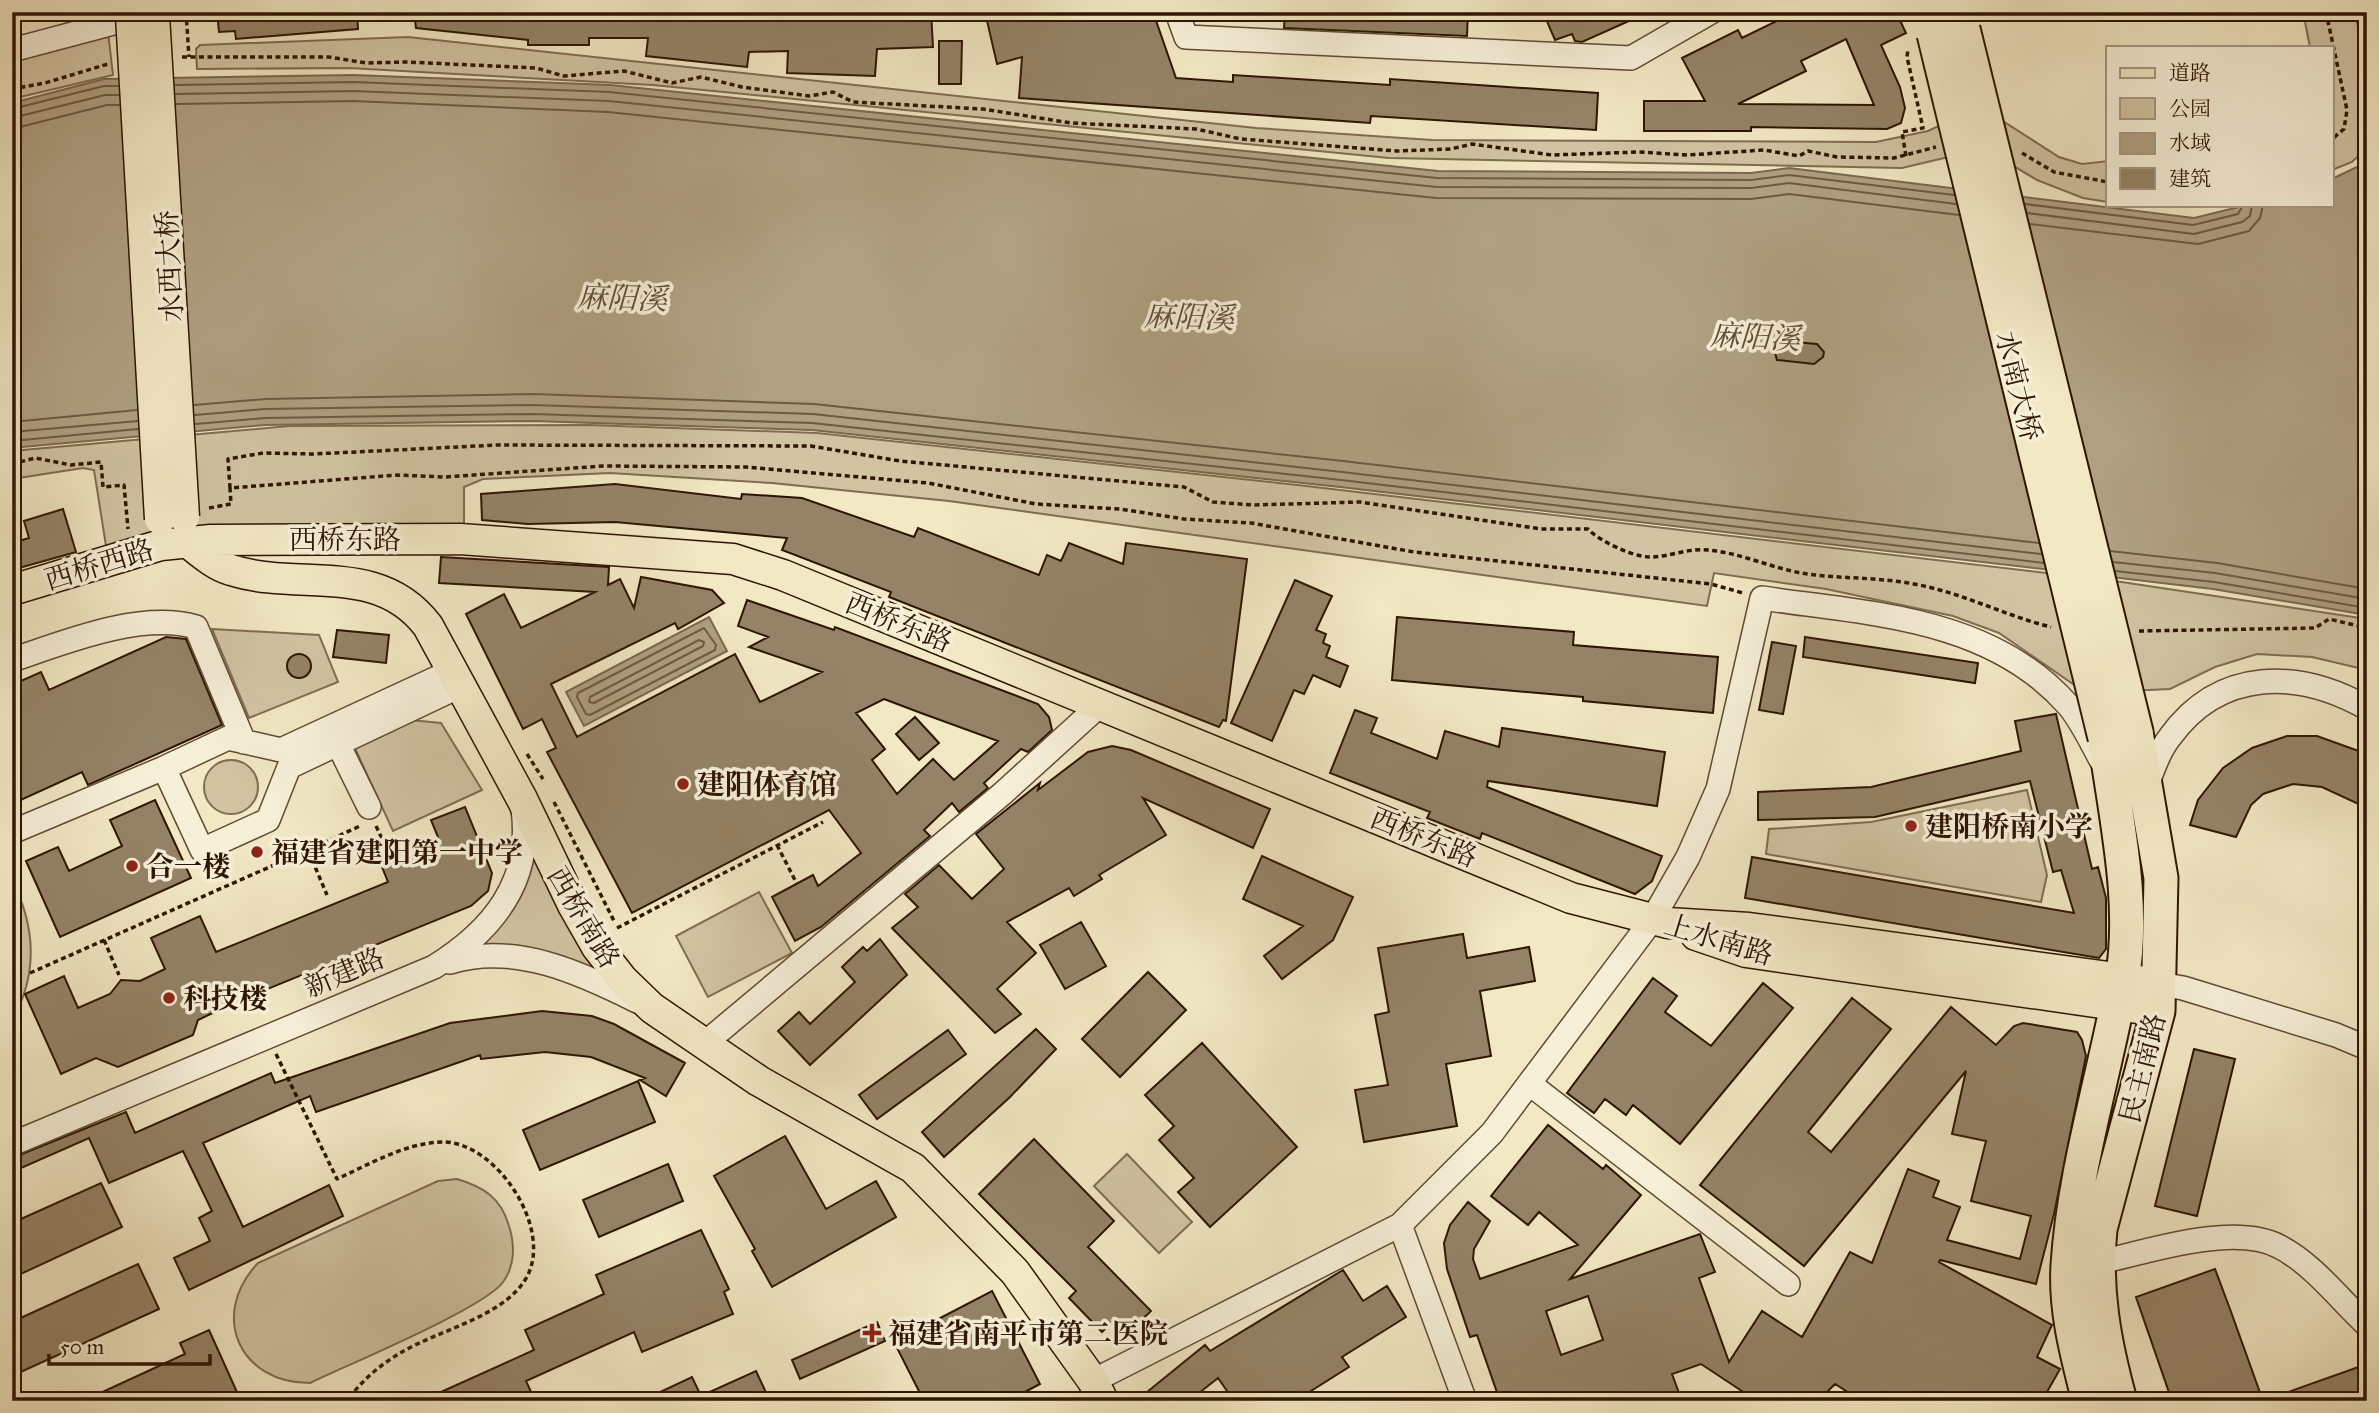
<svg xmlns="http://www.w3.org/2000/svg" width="2379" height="1413" viewBox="0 0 2379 1413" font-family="'IM FELL Great Primer','Noto Serif SC',serif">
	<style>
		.green { fill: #d1c4a3; stroke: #806c52; stroke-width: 2 }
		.water { fill: #afa082; stroke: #7b684f; stroke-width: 2 }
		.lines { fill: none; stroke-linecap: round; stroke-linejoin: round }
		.shore { stroke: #6e5a42; stroke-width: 2 }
		.building { fill: #948367; stroke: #2e1502; stroke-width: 2; fill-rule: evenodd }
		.minor-casing { stroke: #5f4a32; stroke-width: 26 }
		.major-casing { stroke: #2e1502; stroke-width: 33 }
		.highway-casing { stroke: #2e1502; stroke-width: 37 }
		.path { stroke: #2e1502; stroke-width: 3.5; stroke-dasharray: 5 3.5; stroke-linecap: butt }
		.minor { stroke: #f7f0d9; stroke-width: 23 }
		.major { stroke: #f2e8c4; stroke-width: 30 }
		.highway { stroke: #f2e8c4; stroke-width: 33 }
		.major-bridge-casing { stroke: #2e1502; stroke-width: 33; stroke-linecap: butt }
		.highway-bridge-casing { stroke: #2e1502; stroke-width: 37; stroke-linecap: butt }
		.major-bridge { stroke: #f2e8c4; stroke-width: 30 }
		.highway-bridge { stroke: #f2e8c4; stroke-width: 33 }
		.poi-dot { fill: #8f2418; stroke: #f7f0d9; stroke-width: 2.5 }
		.labels { text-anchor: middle; stroke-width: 7; stroke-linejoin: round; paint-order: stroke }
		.street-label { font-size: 28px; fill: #2e1502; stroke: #f7f0d9 }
		.poi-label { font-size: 28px; font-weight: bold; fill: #2e1502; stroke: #f7f0d9; text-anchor: start }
		.water-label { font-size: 30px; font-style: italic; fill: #624d35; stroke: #f7f0d9 }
	</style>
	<rect width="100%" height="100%" fill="#f2e8c4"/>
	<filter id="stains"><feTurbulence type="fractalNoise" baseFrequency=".00286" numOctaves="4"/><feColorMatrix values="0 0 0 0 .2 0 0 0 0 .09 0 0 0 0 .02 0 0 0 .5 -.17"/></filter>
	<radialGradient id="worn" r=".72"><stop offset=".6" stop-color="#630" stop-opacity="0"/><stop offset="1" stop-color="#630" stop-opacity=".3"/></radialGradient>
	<path class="green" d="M2303,12H2355C2365,58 2367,101 2367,148L2352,162L2332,170V47H2310Z
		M108,32L113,75L12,99V58Z
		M408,37L1256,128L1432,140L1876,142L1928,131L1947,122L1998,118L2059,157L2082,164L2108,161V202L2083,198L2037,180L2005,161L1978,150L1902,168L1389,158L653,85L349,68L197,69L196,49L200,45Z
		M589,425L817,433L1306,486L2115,581L2367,619V670L2312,657L2257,654L2215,667L2170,689L2086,693L1999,633L1953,616L1826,589L1714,573L1707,606L949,501L772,483L610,473L483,479L464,487V526L106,546L94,470L83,468L12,479V451L289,426Z
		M212,629L319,635L338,682L249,718Z
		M410,720L441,723L482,790L393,831L354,746Z
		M204 787a27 27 0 1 1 54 0a27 27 0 1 1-54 0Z
		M2027,790L2047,875L2041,902L1766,854L1769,829L1871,822Z
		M532,850L608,973L484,946Z
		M12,881C36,926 38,976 12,1020Z
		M759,892L792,953L708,997L676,936Z
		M1127,1154L1192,1222L1159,1253L1094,1186Z
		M457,1179C484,1187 501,1198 509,1226C515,1245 515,1266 503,1282C485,1308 347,1365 310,1383C239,1383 209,1315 258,1263L438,1181Z"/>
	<path class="water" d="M353,75L610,85L1438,171L1751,173L1789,168L2194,218L2247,205H2332V179L2367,162V615L2213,589L1340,487L812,430L533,421L265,425L12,448V103L104,79Z
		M709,617L727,651L584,726L566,692Z"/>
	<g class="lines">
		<path class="shore" d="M175,85L353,82L609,92L1437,178L1751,180L1789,175L1954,195
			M175,94L353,91L609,101L1437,187L1751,188L1789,183L1956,204
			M176,104L353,101L608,112L1436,198L1751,199L1789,194L1959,215
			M12,109L104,86H118
			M12,118L105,95H119
			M12,129L107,105H119
			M2025,204L2193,225L2238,214L2243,205
			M2027,213L2194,234L2242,222L2250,216L2252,205
			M2030,224L2198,244L2249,231L2260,218L2263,205
			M194,405L265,399L533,394L814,404L1343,461L2039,543
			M195,415L265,409L533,405L813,414L1342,472L2041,554
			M12,422L137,410
			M195,424L265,418L533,414L812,423L1341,480L2044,563
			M12,432L138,421
			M12,441L138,429
			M2110,551L2217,563L2367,589
			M2113,562L2215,573L2367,599
			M2115,571L2214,582L2367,608
			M704,628L716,645L715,650L590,715L586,714L577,697L578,693Z
			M699,640L704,642L703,646L594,703L589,702L590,697Z"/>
	</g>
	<path class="building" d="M217,12H357L358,29L236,39L235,31L219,32Z
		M414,12L484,18V12L627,16L626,12H931L933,47L877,49L875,76L787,73L788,51L749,52L747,67L646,56L648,38H589V45H528V40L416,28Z
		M985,12H1153L1176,78L1233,82V75L1390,85V79L1598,93L1596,130L1371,116L1370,123L1019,98L1022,57L997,64Z
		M1285,12H1468L1467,36L1284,28Z
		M1543,12H1649L1582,42L1575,41L1572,34L1555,40Z
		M1795,12H1896L1906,33L1881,45L1900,87L1905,108L1901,123L1887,129L1751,127V131H1644V101H1705L1682,58L1738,30L1742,38ZM1846,39L1874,105L1738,104L1806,71L1801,61Z
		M939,41H962L961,84H939Z
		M1783,341L1817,344L1824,352L1823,357L1814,364L1777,360L1774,349Z
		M615,484L741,499L742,494L802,498L914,537L918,528L1039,575L1047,555L1061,561L1069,543L1123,564L1126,543L1247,559L1226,721L1223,720L1219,727L889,597L891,592L782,550L787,538L615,522L528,524L482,520L481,494Z
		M63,509L76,552L12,570V543L29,538L24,521Z
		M441,557L609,567L608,585L620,579L634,608L641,577L712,590L724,603L678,629L675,623L551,684L577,737L735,654L760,702L822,672L749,647L768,637L738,626L747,600L834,630L835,627L1038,704L1049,717L1052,730L1028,752L1021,749L984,783L988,788L959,812L952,803L924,830L930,836L821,927L795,941L772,897L813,875L818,886L861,853L829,810L632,913L547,752L556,748L542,719L523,729L466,614L504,594L521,628L595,592L439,583ZM884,699L921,713L998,741L954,780L933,759L897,794L872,760L885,749L856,713Z
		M1295,580L1332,596L1316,630L1326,634L1323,643L1330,646L1326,657L1348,666L1340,687L1313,675L1304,694L1294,690L1272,741L1231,723Z
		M1397,617L1574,632L1573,645L1718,657L1713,713L1583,701V697L1392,680Z
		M337,630L389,635L386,663L333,657Z
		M166,637L186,639L222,725L88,785L82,772L12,804V685L41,672L49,690Z
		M1805,637L1978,663L1975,683L1803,657Z
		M1772,642L1796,646L1783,714L1759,710Z
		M287 666a12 12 0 1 1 24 0a12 12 0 1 1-24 0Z
		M1355,710L1377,718L1371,733L1437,759L1445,731L1499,747L1502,728L1665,752L1657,806L1488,781L1487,787L1662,856L1652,881L1635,894L1482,833L1480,839L1427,818L1430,812L1330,773Z
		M2056,714L2092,869L2098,867L2106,898V949L2099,958L1745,898L1752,857L2074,913L2061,870L2053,872L2030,781L1875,817L1758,820V792L1871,787L2021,751L2015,721Z
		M915,717L939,743L919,760L896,734Z
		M2287,736H2317L2367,754V808L2322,787L2293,784L2263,794L2251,805L2236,837L2190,825L2198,800L2223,768L2252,748Z
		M1112,746L1131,750L1270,809L1253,848L1143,798L1166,835L1099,875L1102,879L1074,896L1069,888L1007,922L1036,953L997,989L1021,1014L995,1033L892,928L918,907L905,894L939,865L972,899L1004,869L976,834L1040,783L1038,790L1088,752Z
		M155,800L191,878L60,937L26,861L58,847L69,871L122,846L110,820Z
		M465,807L492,873L488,891L471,906L238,1001L198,1020L193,1035L118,1067L96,1058L61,1074L25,994L64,976L78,1008L110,994L121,980L140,981L165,969L151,938L200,916L216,952L388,882L380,862L438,837L431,820Z
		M1262,856L1353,897L1333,940L1282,979L1264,956L1303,926L1243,899Z
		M1081,922L1106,966L1065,989L1040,945Z
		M1463,934L1467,958L1529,947L1535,981L1480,991L1491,1056L1446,1064L1457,1126L1364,1142L1355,1090L1388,1085L1375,1015L1389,1012L1378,948Z
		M880,939L907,975L810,1065L778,1031L799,1012L810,1024L855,982L842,967L863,947L867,951Z
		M1148,972L1186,1010L1120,1077L1082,1039Z
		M1653,978L1677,996L1665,1012L1711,1046L1763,983L1793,1008L1680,1144L1633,1105L1626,1115L1605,1099L1594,1113L1567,1093Z
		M1852,998L1891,1029L1808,1132L1831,1152L1951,1007L1996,1045L2014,1026L2023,1023L2077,1032L2082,1040L2086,1056L2054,1214L2036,1284L1940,1260L1939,1262L2052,1325L2037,1357L2060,1369L2042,1401H1862L1835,1384L1818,1401H1757L1701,1364L1672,1374L1682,1401H1500L1477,1335L1470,1337L1447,1269L1444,1243L1450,1225L1468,1202L1490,1221L1474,1249L1473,1259L1480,1279L1578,1245L1539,1212L1528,1225L1491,1196L1548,1125L1603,1169L1606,1165L1641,1195L1570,1279L1700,1234L1715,1272L1699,1278L1729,1362L1762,1311L1802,1337L1850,1252L1872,1263L1908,1169L1939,1181L1933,1197L1960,1207L1947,1240L2020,1259L2031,1216L1971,1201L1986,1141L1952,1134L1966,1071L1804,1266L1700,1185ZM1588,1296L1603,1340L1561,1355L1546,1311Z
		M542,1011L592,1016L614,1024L685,1063L666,1096L640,1080L645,1078L591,1057L545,1052L481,1059L480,1055L316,1112L310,1096L203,1143L243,1227L329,1185L343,1216L189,1290L174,1258L210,1241L199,1218L212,1211L183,1151L109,1183L89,1138L12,1172V1158L126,1112L135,1133L271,1073L275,1083L450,1023Z
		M1036,1029L1056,1049L1009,1098L944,1157L922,1132Z
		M948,1030L966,1054L877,1119L859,1095Z
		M1202,1043L1297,1147L1210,1227L1178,1192L1194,1178L1159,1140L1174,1126L1145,1095Z
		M2194,1049L2235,1059L2197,1216L2155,1206Z
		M638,1081L655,1122L540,1170L523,1130Z
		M785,1136L826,1209L876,1181L896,1217L772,1287L752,1251L755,1249L714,1176Z
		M1034,1139L1114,1221L1088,1247L1151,1311L1128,1333L1115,1319L1102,1332L1069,1298L1076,1291L979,1194Z
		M668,1164L683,1201L599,1237L583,1200Z
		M101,1183L122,1227L12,1278V1223Z
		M701,1230L729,1289L724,1292L733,1314L642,1352L634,1332L526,1381L532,1394L517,1401H421L534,1350L525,1330L604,1294L596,1275Z
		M138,1264L159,1309L12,1376V1322Z
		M2215,1269L2230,1309L2263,1401H2172L2136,1297Z
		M1343,1270L1363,1301L1387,1286L1406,1317L1342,1357L1349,1367L1295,1401H1234L1218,1378L1189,1401H1136L1205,1345L1210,1351Z
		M992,1291L1040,1384L1008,1401H924L894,1342Z
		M877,1322L885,1341L800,1379L792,1360Z
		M209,1330L241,1401H83L185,1354L180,1343Z
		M2367,1364V1401H2271V1398Z
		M756,1371L770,1401H641L692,1377L701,1396Z"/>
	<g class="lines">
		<defs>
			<path id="minor" d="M1177,12L1186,37L1631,58L1711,12
				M12,50L144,15
				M12,660C65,642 141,611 196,627L244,742
				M452,671L281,750L228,738L164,768L202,850L268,820L289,767L460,686
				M338,744L369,807
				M2147,785C2153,769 2159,751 2170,737C2220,668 2298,669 2367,708
				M12,832L164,768
				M450,962C514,942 581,973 637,1001
				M2160,984L2183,988L2336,1035L2367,1048
				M704,1044L1002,794L1100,705
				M1530,1084L1788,1284
				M12,1144L434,967C492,931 533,882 523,809
				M1400,1225L1465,1401
				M2097,1263C2146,1252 2234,1222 2280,1247C2313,1264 2340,1300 2367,1325
				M1093,1381L1400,1225L1492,1133L1652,920L1688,857L1718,789L1762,598C1870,614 1990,617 2068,705C2081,720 2091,742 2101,760"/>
			<path id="major" d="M186,541C200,552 214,565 231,570C300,592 378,560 428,626L522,799L573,905L597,947L622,979L652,1008L759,1081L913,1168L1015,1272L1093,1381L1103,1401
				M12,590L161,545L211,540L460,539L733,559L783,575L1571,898L1668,923L1749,928L2160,984
				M1696,935L1746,952L2158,1011"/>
			<path id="highway" d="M2089,1401C2078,1357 2065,1311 2068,1265C2074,1170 2105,1073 2122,980C2136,902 2115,815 2105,738
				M2120,1401C2104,1343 2094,1289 2100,1229L2158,1011L2161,878L2136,732"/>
		</defs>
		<use href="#minor" class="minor-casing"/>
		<use href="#major" class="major-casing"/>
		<use href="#highway" class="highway-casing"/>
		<path class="path" d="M186,12L189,57
			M2326,12L2347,110L2344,129L2332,139
			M182,57H329L366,63L407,62L536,68L564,76L624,71L672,83L701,77L742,87L809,96L833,92L853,102L983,109L1071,123L1196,129L1241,139L1397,151L1451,149L1472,144L1552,155L1639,152L1687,155L1764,150L1799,156L1808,151L1837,157L1894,158L1936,147
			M12,89L45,83L108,64
			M2022,153L2054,172L2108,182
			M1906,156L1902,132L1923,128L1907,57L1908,49
			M12,464L35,458L71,465L101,462L103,487L124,485L128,529
			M230,488L228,459L263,453L313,454L498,445L811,446L900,461L1184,487L1213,502L1254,505L1360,502L1541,529H1588C1599,541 1633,557 1650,557C1669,557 1687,548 1708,550C1742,553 1773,569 1807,574C1844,579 1882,577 1919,585C1965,594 2006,616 2051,627
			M209,508L231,504L230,488L397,475L445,477L603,466L746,467L928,483L1036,504L1120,509L1184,519L1251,523L1414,552L1711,584L1743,593
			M2139,631L2315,628L2329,619L2367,628
			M527,754L543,779
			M554,802L615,923
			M376,826L385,845L397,840L406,857
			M777,845L797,884
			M308,850L360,826
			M617,928L823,822
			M104,940L119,975
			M30,973L308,850L327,895
			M276,1054L337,1179C370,1164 405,1143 442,1142C497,1141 556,1232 525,1280C502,1317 439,1330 402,1352C381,1364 361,1381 347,1401"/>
		<use href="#minor" class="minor"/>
		<use href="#major" class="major"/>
		<use href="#highway" class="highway"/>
		<defs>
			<path id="major-bridge" d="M154,15L184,517
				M131,16L160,519"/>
			<path id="highway-bridge" d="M1963,29L2136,732
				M1934,34L2105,738"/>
		</defs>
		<use href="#major-bridge" class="major-bridge-casing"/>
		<use href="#highway-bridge" class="highway-bridge-casing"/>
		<use href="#major-bridge" class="major-bridge"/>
		<use href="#highway-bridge" class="highway-bridge"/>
	</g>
	<g class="poi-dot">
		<circle cx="683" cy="784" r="7"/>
		<circle cx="1911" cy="826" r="7"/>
		<circle cx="257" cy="852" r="7"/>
		<circle cx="132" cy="866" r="7"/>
		<circle cx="169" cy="998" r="7"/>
		<path d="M868.5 1322.5h7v7h7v7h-7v7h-7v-7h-7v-7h7z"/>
	</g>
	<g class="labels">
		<g class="street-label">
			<text transform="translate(169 266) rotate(-93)" y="10">水西大桥</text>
			<text transform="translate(2019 386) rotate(76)" y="10">水南大桥</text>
			<text x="345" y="549">西桥东路</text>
			<text transform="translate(99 564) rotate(-17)" y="10">西桥西路</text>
			<text transform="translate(899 622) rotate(22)" y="10">西桥东路</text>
			<text transform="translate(1424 837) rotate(22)" y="10">西桥东路</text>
			<text transform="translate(584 917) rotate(59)" y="10">西桥南路</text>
			<text transform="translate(1719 939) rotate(17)" y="10">上水南路</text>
			<text transform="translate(344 972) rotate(-23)" y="10">新建路</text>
			<text transform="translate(2142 1068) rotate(-76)" y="10">民主南路</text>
		</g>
		<g class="poi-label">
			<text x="697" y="794">建阳体育馆</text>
			<text x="1925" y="836">建阳桥南小学</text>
			<text x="271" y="862">福建省建阳第一中学</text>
			<text x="146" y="876">合一楼</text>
			<text x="183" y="1008">科技楼</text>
			<text x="888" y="1343">福建省南平市第二医院</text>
		</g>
		<g class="water-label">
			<text transform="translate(622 298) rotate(2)" y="10">麻阳溪</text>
			<text transform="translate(1189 317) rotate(2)" y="10">麻阳溪</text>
			<text transform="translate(1755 337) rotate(3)" y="10">麻阳溪</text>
		</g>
	</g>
	<rect width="2379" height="1413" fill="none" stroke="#f2e8c4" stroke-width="42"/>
	<rect x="14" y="14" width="2351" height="1385" fill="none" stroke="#2e1502" stroke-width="3.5"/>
	<rect x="21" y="21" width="2337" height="1371" fill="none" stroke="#2e1502" stroke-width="2"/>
	<rect x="2106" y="46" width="228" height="161" fill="#f7f0d9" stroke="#a79883" stroke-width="2"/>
	<rect x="2120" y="68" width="35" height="10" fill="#f2e8c4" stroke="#a79883" stroke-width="2"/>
	<text x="2169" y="80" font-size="21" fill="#2e1502">道路</text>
	<rect x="2120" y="98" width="35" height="21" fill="#d1c4a3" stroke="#a79883" stroke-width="2"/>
	<text x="2169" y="116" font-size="21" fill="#2e1502">公园</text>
	<rect x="2120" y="133" width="35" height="21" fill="#afa082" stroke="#a79883" stroke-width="2"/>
	<text x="2169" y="150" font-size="21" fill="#2e1502">水域</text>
	<rect x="2120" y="168" width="35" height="21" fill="#948367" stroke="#a79883" stroke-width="2"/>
	<text x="2169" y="186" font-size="21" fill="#2e1502">建筑</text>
	<path d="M49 1354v10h161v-10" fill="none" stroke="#2e1502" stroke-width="3.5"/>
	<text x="60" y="1354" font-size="21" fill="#2e1502" stroke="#f7f0d9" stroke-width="5" paint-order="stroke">50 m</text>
	<rect width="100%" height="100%" filter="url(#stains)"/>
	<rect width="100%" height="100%" fill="url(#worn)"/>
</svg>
